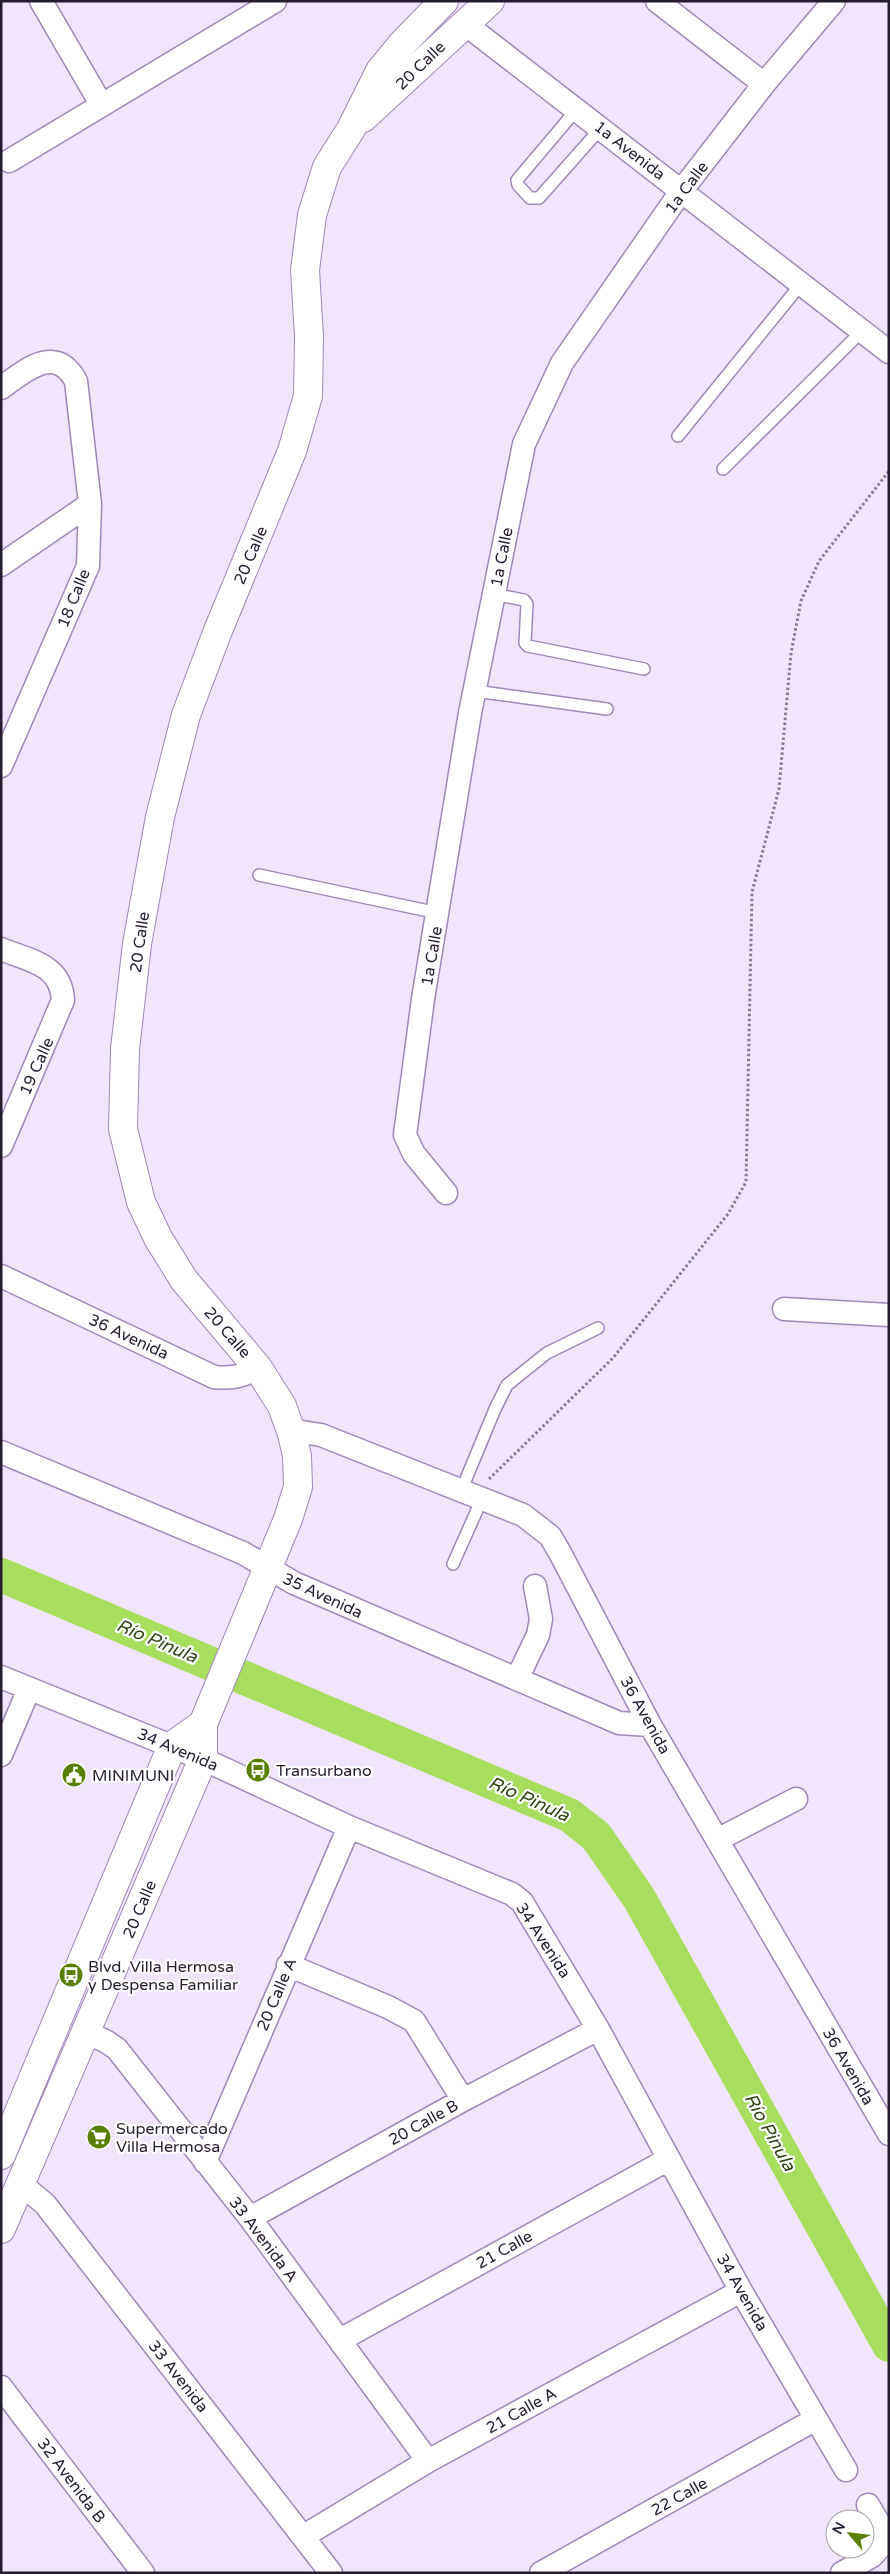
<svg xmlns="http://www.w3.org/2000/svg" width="890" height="2574" viewBox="0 0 890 2574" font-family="'Varela Round',sans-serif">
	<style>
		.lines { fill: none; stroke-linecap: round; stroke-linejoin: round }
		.river { stroke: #a9dd5d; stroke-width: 34 }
		.service-casing { stroke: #a187ba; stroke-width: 14 }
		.minor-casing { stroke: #a187ba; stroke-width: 25 }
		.secondary-casing { stroke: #a187ba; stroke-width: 30 }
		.path { stroke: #877d92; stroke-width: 3; stroke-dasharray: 2.5 2.5; stroke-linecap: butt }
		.service { stroke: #fff; stroke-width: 11 }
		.minor { stroke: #fff; stroke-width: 22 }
		.secondary { stroke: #fff; stroke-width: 28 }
		.labels { text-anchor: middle; stroke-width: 4.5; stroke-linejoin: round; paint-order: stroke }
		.street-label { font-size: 16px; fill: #261c30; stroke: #fff }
		.poi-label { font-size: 16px; fill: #261c30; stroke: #fff; text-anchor: start }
		.water-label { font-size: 18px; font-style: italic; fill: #314512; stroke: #fff }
	</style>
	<rect width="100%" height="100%" fill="#f0e5fb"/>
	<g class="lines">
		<path class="river" d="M1,1575L569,1815L596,1836L639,1898L889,2345"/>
		<defs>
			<path id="service" d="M577,109L517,180L518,185L530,198H539L601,128
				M678,436L801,284
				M723,469L862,331
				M493,594L524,600L527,604L525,643L528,646L644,669
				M475,691L607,709
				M259,875L438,913
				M461,1491L495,1409L507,1385L547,1353L598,1328
				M453,1564L482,1499"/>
			<path id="minor" d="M41,1L101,104
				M657,1L764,84
				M464,23L889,352
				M9,161L275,1
				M1,388C25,371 55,343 76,381L90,504L88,566L1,766
				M1,565L90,504
				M1,949C30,961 61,964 63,1000L1,1146
				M446,1193L414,1154L405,1135L423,999L470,713L524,444L562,363L682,190L764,84L834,1
				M1,1276L214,1377C232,1379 243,1376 258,1368
				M784,1309L889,1315
				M292,1434L302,1432L321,1435L523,1515L550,1536L559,1551L650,1725L889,2134
				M1,1452L243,1553L294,1583L619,1723L650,1725
				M1,1677L203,1759L349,1827L512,1894L522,1902L598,2029L741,2291L846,2470
				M517,1679L538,1635L541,1619L535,1586
				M1,1755L29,1689
				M717,1840L796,1799
				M288,1965L388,2007L414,2021L463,2100
				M86,2032L107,2042L117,2049L250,2218L428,2461
				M205,2162L349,1827
				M21,2184L45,2204L331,2573
				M250,2218L463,2100L598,2029
				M340,2340L669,2159
				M1,2387L143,2573
				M304,2536L428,2461L741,2291
				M541,2573L816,2419
				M842,2573L872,2556L883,2544L880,2525L868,2505"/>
			<path id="secondary" d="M363,118L490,1
				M1,2155L172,1746L203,1724
				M1,2229L203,1759V1724L288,1519L298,1487L297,1456L292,1434L282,1406L258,1368L184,1280L158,1238L141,1202L123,1129L125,1049L137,944L160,817L186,715L217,633L292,451L308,396L309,336L305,270L312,215L327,167L351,129L380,71L402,44L444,1"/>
		</defs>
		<use href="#service" class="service-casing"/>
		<use href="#minor" class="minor-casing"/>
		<use href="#secondary" class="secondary-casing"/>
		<path class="path" d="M489,1479L613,1358L728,1214L746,1182L752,892L779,789L791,653L801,601L819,561L889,471"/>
		<use href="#service" class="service"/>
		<use href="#minor" class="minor"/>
		<use href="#secondary" class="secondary"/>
	</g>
	<defs>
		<symbol id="bus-disc" viewBox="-11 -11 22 22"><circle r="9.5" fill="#587f00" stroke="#fff"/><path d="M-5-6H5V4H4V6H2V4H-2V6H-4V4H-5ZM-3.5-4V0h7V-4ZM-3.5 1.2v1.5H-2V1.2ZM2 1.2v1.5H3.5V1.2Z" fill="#fff"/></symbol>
		<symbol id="civic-disc" viewBox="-11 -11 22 22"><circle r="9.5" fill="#587f00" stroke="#fff"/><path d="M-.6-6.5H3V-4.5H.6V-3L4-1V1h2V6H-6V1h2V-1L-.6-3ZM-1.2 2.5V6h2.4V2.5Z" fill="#fff"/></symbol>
		<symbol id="supermarket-disc" viewBox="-11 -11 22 22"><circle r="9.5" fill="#587f00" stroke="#fff"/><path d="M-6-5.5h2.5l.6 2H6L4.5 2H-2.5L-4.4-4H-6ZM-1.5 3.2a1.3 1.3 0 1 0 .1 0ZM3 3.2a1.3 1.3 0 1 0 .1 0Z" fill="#fff"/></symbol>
	</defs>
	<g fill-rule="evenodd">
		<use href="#bus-disc" x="244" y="1756" width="28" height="28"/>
		<use href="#civic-disc" x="60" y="1761" width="28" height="28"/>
		<use href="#bus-disc" x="57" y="1961" width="28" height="28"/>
		<use href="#supermarket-disc" x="85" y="2123" width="28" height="28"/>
	</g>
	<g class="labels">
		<g class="street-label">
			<text transform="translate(420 65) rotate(-44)" y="6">20 Calle</text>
			<text transform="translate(630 150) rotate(38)" y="6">1a Avenida</text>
			<text transform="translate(686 187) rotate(-53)" y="6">1a Calle</text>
			<text transform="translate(250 555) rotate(-67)" y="6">20 Calle</text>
			<text transform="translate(501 557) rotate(-79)" y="6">1a Calle</text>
			<text transform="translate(73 598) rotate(-68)" y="6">18 Calle</text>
			<text transform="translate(139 942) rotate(-82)" y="6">20 Calle</text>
			<text transform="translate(431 956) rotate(-80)" y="6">1a Calle</text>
			<text transform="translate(36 1066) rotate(-66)" y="6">19 Calle</text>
			<text transform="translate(228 1332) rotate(49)" y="6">20 Calle</text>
			<text transform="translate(129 1336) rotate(25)" y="6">36 Avenida</text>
			<text transform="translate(323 1595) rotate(25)" y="6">35 Avenida</text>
			<text transform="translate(646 1715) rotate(61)" y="6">36 Avenida</text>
			<text transform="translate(178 1749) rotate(23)" y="6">34 Avenida</text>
			<text transform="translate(139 1909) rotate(-67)" y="6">20 Calle</text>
			<text transform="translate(544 1940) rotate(57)" y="6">34 Avenida</text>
			<text transform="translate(276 1994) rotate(-67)" y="6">20 Calle A</text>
			<text transform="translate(849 2066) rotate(60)" y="6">36 Avenida</text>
			<text transform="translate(423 2122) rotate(-29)" y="6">20 Calle B</text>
			<text transform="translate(264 2239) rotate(53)" y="6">33 Avenida A</text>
			<text transform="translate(504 2249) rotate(-29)" y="6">21 Calle</text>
			<text transform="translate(743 2292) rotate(60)" y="6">34 Avenida</text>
			<text transform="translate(179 2376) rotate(52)" y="6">33 Avenida</text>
			<text transform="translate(521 2410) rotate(-29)" y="6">21 Calle A</text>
			<text transform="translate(72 2480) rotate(53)" y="6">32 Avenida B</text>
			<text transform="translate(679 2496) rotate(-29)" y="6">22 Calle</text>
		</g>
		<g class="poi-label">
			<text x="276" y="1776">Transurbano</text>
			<text x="92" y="1781">MINIMUNI</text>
			<text x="88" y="1972">Blvd. Villa Hermosa<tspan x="88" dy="18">y Despensa Familiar</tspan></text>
			<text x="116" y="2134">Supermercado<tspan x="116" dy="18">Villa Hermosa</tspan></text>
		</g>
		<g class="water-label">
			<text transform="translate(157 1641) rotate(23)" y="6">Río Pinula</text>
			<text transform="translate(529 1799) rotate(24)" y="6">Río Pinula</text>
			<text transform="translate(770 2132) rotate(61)" y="6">Río Pinula</text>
		</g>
	</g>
	<rect width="890" height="2574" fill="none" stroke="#261c30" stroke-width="5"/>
	<g transform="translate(850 2534) rotate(298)"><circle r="24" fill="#ffffff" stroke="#a8a4ac"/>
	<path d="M0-4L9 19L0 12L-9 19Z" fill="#587f00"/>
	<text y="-8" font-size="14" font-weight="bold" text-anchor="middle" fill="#261c30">N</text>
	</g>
</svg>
